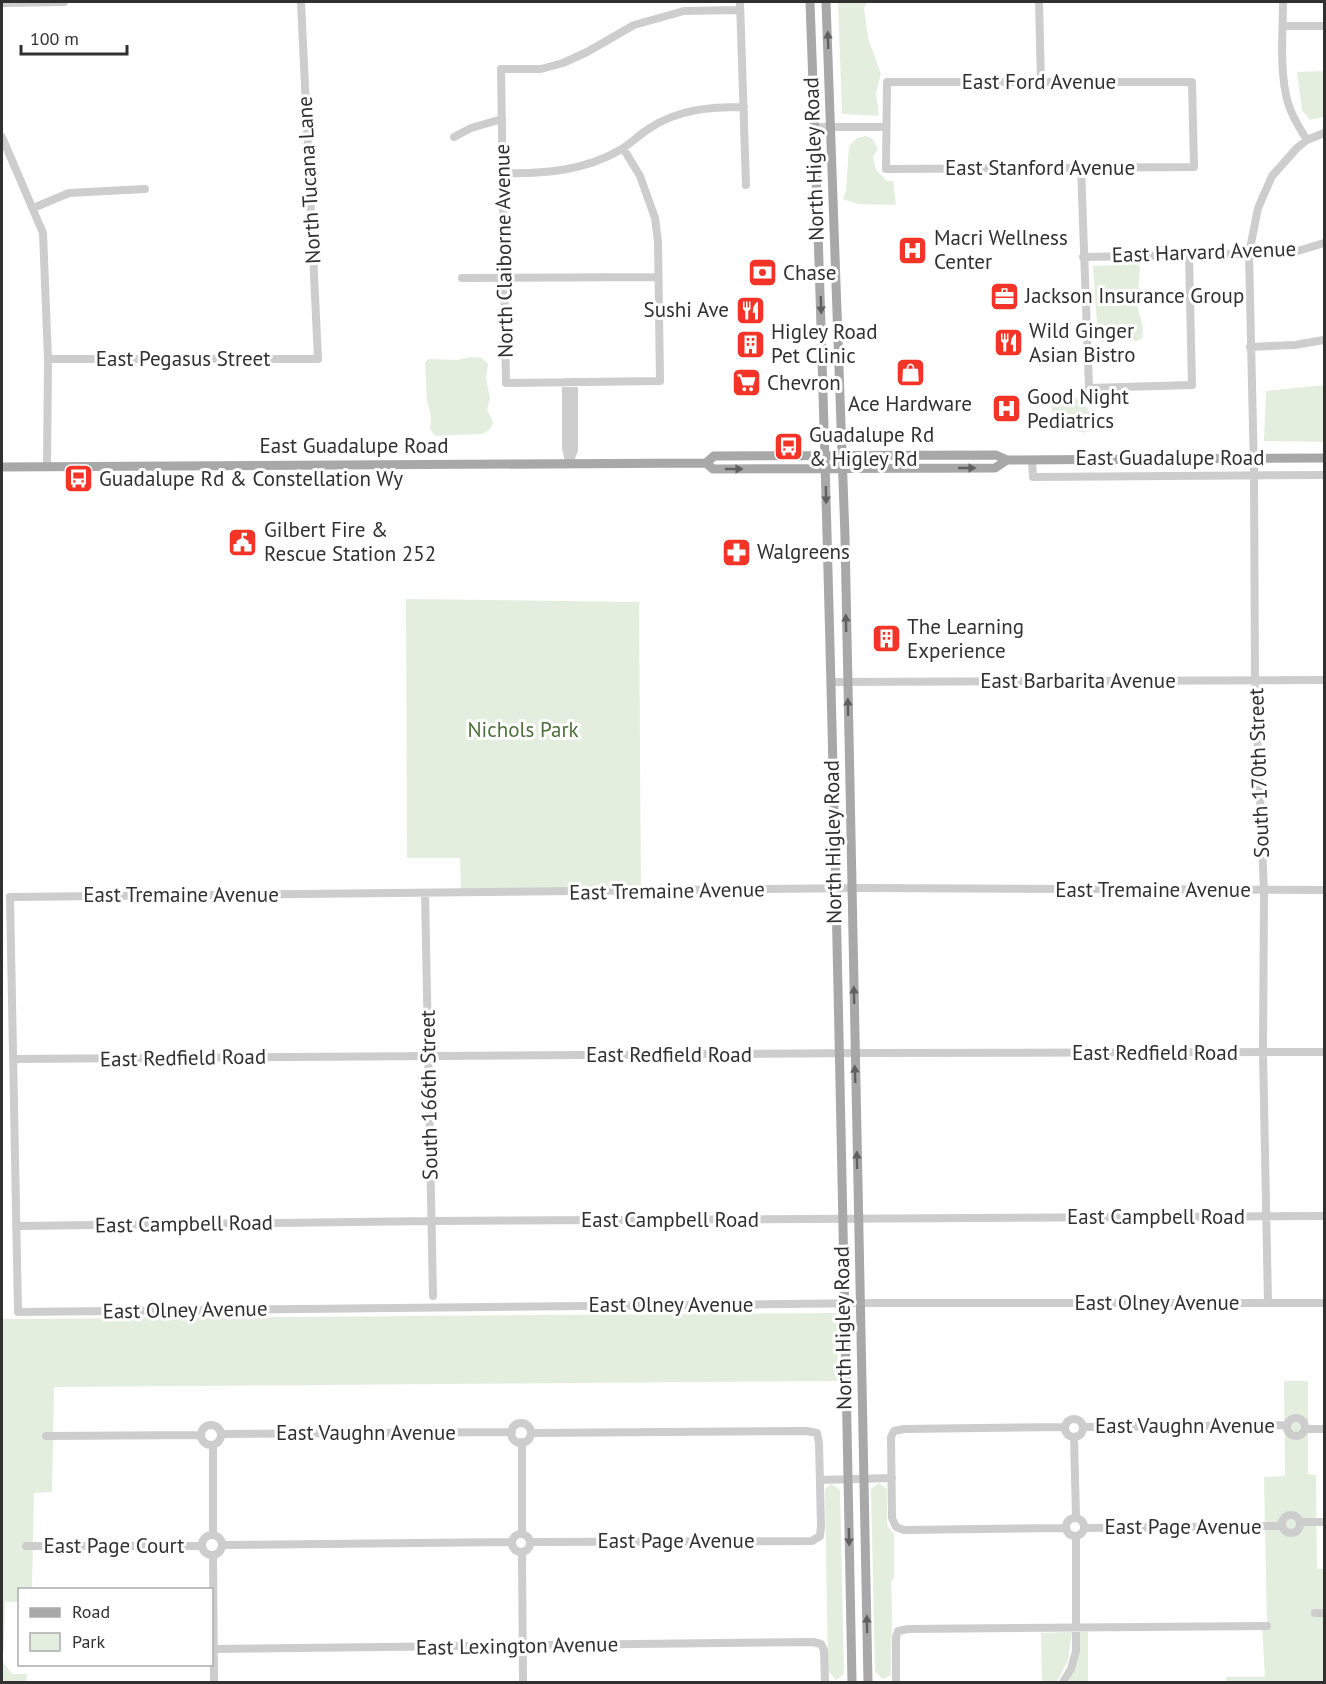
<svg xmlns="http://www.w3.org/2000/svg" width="1326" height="1684" viewBox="0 0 1326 1684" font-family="'PT Sans',sans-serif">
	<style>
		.green { fill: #e4eede }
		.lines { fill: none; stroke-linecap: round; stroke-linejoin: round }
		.minor { stroke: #cdcdcd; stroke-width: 8 }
		.major { stroke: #a8a8a8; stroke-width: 9 }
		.oneway { fill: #606060 }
		.labels { text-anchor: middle; stroke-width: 6; stroke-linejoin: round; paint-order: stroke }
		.street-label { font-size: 21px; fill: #303030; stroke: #fff }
		.poi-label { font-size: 21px; fill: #303030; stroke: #fff; text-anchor: start }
		.park-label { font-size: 21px; fill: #4c703a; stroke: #fff }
	</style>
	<rect width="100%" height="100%" fill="#fff"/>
	<path class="green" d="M838,2H867L864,8L868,38L881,74L876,93L879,116L842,114Z
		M1324,71V117L1310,120L1302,110L1297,72Z
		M866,136L873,139L878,149L873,157L876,170L887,181H893L896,205L858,204L843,199L846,191L849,146L857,138Z
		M1136,264L1139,265L1140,269L1137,305L1143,327L1142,338L1137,341L1126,339L1102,342L1098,339L1093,266Z
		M471,357L482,358L488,364L486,378L490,398L487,410L492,419L493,424L489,430L482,434L435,436L430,429L431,416L427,401L425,362L429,359L457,360Z
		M1324,385V442L1264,441L1266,391Z
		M1070,397C1087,400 1092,414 1093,429C1085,436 1074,431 1067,426L1058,432L1051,428L1053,414L1049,398Z
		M406,599L639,602L641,893L461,890L460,858H407Z
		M837,1313L838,1381L54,1387L52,1492L34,1493L32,1589L20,1590L19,1602H5L4,1647L2,1660L12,1674H27L26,1682H2V1319Z
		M1284,1381H1308V1474L1316,1475L1317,1569H1324V1682H1226V1677H1265L1262,1627L1267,1626L1264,1477L1285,1476Z
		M879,1483L887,1489V1525L894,1534V1578L891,1582C893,1613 891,1644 891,1675L883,1679L875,1672L871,1489Z
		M831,1484L840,1490L844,1674L836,1680L828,1671L825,1489Z
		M1072,1632L1068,1660L1057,1682H1042L1041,1633Z
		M1080,1632H1088V1682H1069L1079,1654Z"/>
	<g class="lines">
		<path class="minor" d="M740,2L746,185
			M1039,2L1041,82
			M1283,2C1283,34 1279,71 1288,103C1292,117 1300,129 1307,140
			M2,3L64,2
			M1283,26H1324
			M887,82H1192L1194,167L886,169Z
			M815,127H886
			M2,137L43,233L48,359L47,466
			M454,137L471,128L502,119
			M623,148L640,176L655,218L658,242L660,381L506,383L501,69H541L563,63L587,52L634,25L684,11L740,10
			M1081,167L1089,388L1192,385L1189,255
			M503,173C543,174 584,171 620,150C630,144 640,134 650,128C679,109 710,107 744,107
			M33,208L69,193L145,189
			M1083,257L1291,253L1324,243
			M462,278L658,277
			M1250,347L1295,345L1324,340
			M48,359H318L301,2
			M566,382V448L569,461
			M1032,460L1033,477L1324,475
			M569,463L574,450V382
			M831,682L1324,680
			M1324,890L863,888L10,897L18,1312L876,1303H1324
			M425,893L433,1296
			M13,1059L864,1053L1324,1052
			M16,1226L432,1221L1324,1216
			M1268,1303L1263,1053L1264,891L1255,681L1254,471L1249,254L1258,208L1272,176L1297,148L1307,140L1324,133
			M1287 1427a9 9 0 1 1 18 0a9 9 0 1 1-18 0Z
			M1065 1428a9 9 0 1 1 18 0a9 9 0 1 1-18 0Z
			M511 1433a10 10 0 1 1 20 0a10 10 0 1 1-20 0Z
			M201 1435a10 10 0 1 1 20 0a10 10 0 1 1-20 0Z
			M1065,1427L904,1429L894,1431L891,1437L892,1518L896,1527L904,1530L1066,1528
			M1083,1427L1287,1425
			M1306,1429H1324
			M221,1434L512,1432
			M46,1436L201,1435
			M1074,1437L1076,1518
			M820,1480L892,1478
			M1282 1524a9 9 0 1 1 18 0a9 9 0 1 1-18 0Z
			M1066 1527a9 9 0 1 1 18 0a9 9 0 1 1-18 0Z
			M1300,1522H1324
			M1084,1528L1282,1526
			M522,1533V1442
			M512 1543a9 9 0 1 1 18 0a9 9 0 1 1-18 0Z
			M202 1545a10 10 0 1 1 20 0a10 10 0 1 1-20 0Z
			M213,1535V1445
			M531,1542L812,1541L820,1536L821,1526L819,1443L817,1433L806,1431L531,1433
			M222,1545L512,1542
			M26,1546H201
			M522,1552L523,1682
			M213,1555L214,1682
			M1315,1613H1324
			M212,1649L813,1642L821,1644L824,1650L825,1682
			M896,1682V1637L898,1631L908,1629L1267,1626
			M1063,1682L1071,1669L1076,1651V1537"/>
		<path class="major" d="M810,2C831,562 841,1122 852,1682
			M826,2L845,537L868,1682
			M706,463L714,456L996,455L1007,460L1324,458
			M2,467L706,463L713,469L995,468L1007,460"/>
	</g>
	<defs><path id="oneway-solid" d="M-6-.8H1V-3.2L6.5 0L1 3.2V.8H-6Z" transform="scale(1.5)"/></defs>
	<g class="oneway">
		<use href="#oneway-solid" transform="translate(828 40) rotate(-92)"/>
		<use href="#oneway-solid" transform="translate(821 305) rotate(88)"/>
		<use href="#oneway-solid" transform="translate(967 468)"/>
		<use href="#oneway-solid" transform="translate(734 469)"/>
		<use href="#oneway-solid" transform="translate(826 495) rotate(89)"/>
		<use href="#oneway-solid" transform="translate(846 623) rotate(-91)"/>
		<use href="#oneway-solid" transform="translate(848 707) rotate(-91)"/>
		<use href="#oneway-solid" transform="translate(854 995) rotate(-91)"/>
		<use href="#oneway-solid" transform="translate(855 1074) rotate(-92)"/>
		<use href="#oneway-solid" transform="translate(857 1160) rotate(-91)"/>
		<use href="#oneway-solid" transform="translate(849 1537) rotate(89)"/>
		<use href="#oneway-solid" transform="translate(867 1624) rotate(-91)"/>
	</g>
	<defs>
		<symbol id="hospital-square" viewBox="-11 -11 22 22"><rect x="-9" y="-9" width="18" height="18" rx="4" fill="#f33427" stroke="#fff"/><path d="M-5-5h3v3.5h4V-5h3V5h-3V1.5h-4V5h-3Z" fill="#fff"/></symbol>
		<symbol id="bank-square" viewBox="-11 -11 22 22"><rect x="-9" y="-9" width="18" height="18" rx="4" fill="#f33427" stroke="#fff"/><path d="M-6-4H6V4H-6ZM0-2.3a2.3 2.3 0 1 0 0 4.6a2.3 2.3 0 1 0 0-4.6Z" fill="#fff"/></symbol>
		<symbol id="office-square" viewBox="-11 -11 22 22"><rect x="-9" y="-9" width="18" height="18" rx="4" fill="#f33427" stroke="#fff"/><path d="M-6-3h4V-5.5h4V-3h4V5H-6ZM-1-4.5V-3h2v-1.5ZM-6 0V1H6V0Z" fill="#fff"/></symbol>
		<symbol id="restaurant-square" viewBox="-11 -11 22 22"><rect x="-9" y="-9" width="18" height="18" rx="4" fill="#f33427" stroke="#fff"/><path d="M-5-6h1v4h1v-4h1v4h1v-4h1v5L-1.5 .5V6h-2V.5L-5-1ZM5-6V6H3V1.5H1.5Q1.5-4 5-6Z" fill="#fff"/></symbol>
		<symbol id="building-square" viewBox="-11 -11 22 22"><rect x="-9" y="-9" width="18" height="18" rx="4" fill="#f33427" stroke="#fff"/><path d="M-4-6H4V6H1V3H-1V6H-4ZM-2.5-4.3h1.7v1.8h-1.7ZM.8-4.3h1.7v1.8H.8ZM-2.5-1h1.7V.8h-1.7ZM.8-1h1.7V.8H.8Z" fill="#fff"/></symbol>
		<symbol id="shop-square" viewBox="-11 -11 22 22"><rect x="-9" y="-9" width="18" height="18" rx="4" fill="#f33427" stroke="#fff"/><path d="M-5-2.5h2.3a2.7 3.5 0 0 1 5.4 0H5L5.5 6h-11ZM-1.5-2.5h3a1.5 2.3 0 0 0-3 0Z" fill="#fff"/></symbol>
		<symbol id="supermarket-square" viewBox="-11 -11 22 22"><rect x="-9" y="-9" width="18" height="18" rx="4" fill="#f33427" stroke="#fff"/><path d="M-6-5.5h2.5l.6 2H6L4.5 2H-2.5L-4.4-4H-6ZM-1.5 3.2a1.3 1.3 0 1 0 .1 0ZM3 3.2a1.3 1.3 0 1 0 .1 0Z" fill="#fff"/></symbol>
		<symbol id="bus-square" viewBox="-11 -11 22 22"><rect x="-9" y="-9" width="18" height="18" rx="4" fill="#f33427" stroke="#fff"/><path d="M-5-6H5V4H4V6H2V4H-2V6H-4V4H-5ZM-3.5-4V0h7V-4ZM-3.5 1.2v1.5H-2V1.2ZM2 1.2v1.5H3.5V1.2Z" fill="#fff"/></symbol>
		<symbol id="civic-square" viewBox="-11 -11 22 22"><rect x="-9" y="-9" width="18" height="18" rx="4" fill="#f33427" stroke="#fff"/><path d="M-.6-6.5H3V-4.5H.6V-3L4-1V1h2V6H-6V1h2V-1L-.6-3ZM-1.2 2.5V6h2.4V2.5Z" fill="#fff"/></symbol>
		<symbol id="pharmacy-square" viewBox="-11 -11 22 22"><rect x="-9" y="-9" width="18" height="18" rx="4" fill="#f33427" stroke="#fff"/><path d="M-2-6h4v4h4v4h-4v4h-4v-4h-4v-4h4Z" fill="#fff"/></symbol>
	</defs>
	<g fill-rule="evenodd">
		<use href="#hospital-square" x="896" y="234" width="33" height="33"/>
		<use href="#bank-square" x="746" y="256" width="33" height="33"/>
		<use href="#office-square" x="988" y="280" width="33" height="33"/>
		<use href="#restaurant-square" x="734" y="294" width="33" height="33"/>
		<use href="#restaurant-square" x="992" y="326" width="33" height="33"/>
		<use href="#building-square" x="734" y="328" width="33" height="33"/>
		<use href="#shop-square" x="894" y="356" width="33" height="33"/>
		<use href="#supermarket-square" x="730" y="366" width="33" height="33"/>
		<use href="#hospital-square" x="990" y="392" width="33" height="33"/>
		<use href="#bus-square" x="772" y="430" width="33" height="33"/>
		<use href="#bus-square" x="62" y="462" width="33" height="33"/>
		<use href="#civic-square" x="226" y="526" width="33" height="33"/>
		<use href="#pharmacy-square" x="720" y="536" width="33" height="33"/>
		<use href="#building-square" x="870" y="622" width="33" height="33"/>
	</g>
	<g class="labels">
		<g class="street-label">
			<text x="1039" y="89">East Ford Avenue</text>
			<text transform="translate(814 159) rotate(-92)" y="7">North Higley Road</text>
			<text x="1040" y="175">East Stanford Avenue</text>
			<text transform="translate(309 180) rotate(-93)" y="7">North Tucana Lane</text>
			<text transform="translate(504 251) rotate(-91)" y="7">North Claiborne Avenue</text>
			<text transform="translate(1204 252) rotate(-2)" y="7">East Harvard Avenue</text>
			<text x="183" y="366">East Pegasus Street</text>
			<text x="354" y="453">East Guadalupe Road</text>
			<text x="1170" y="465">East Guadalupe Road</text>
			<text x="1078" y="688">East Barbarita Avenue</text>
			<text transform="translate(1259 773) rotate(-92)" y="7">South 170th Street</text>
			<text transform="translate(833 842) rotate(-91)" y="7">North Higley Road</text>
			<text x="1153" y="897">East Tremaine Avenue</text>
			<text transform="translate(667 891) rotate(-1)" y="7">East Tremaine Avenue</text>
			<text x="181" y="902">East Tremaine Avenue</text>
			<text x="1155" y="1060">East Redfield Road</text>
			<text x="669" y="1062">East Redfield Road</text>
			<text transform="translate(183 1058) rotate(-1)" y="7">East Redfield Road</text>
			<text transform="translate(429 1095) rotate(-91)" y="7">South 166th Street</text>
			<text x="1156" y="1224">East Campbell Road</text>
			<text x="670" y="1227">East Campbell Road</text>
			<text transform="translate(184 1224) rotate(-1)" y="7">East Campbell Road</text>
			<text x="1157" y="1310">East Olney Avenue</text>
			<text x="671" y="1312">East Olney Avenue</text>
			<text transform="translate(185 1310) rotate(-1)" y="7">East Olney Avenue</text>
			<text transform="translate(843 1328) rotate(-91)" y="7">North Higley Road</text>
			<text x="1185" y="1433">East Vaughn Avenue</text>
			<text x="366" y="1440">East Vaughn Avenue</text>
			<text x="1183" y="1534">East Page Avenue</text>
			<text x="676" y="1548">East Page Avenue</text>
			<text x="114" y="1553">East Page Court</text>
			<text transform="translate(517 1646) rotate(-1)" y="7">East Lexington Avenue</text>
		</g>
		<g class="poi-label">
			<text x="934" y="245">Macri Wellness<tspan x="934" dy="24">Center</tspan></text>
			<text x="783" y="280">Chase</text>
			<text x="1025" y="303">Jackson Insurance Group</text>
			<text x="729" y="317" text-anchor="end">Sushi Ave</text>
			<text x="1029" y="338">Wild Ginger<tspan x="1029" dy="24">Asian Bistro</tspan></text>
			<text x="771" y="339">Higley Road<tspan x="771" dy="24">Pet Clinic</tspan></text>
			<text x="767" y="390">Chevron</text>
			<text x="1027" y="404">Good Night<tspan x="1027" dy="24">Pediatrics</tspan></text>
			<text x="910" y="411" text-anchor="middle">Ace Hardware</text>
			<text x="809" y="442">Guadalupe Rd<tspan x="809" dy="24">&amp; Higley Rd</tspan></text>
			<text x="99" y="486">Guadalupe Rd &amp; Constellation Wy</text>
			<text x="264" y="537">Gilbert Fire &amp;<tspan x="264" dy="24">Rescue Station 252</tspan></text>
			<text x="757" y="559">Walgreens</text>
			<text x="907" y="634">The Learning<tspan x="907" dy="24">Experience</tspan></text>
		</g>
		<g class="park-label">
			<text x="523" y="737">Nichols Park</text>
		</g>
	</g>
	<rect width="1326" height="1684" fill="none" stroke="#303030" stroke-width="6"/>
	<rect x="18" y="1588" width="195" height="78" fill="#ffffff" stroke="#acacac" stroke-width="1.5"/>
	<rect x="30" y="1608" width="30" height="9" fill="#a8a8a8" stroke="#acacac" stroke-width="1.5"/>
	<text x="72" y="1618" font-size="18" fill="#303030">Road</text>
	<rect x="30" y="1633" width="30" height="18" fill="#e4eede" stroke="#acacac" stroke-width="1.5"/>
	<text x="72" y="1648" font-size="18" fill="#303030">Park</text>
	<path d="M21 45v9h106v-9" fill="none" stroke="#303030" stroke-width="3"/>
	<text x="30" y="45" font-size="18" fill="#303030" stroke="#ffffff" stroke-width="4.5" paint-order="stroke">100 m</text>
</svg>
